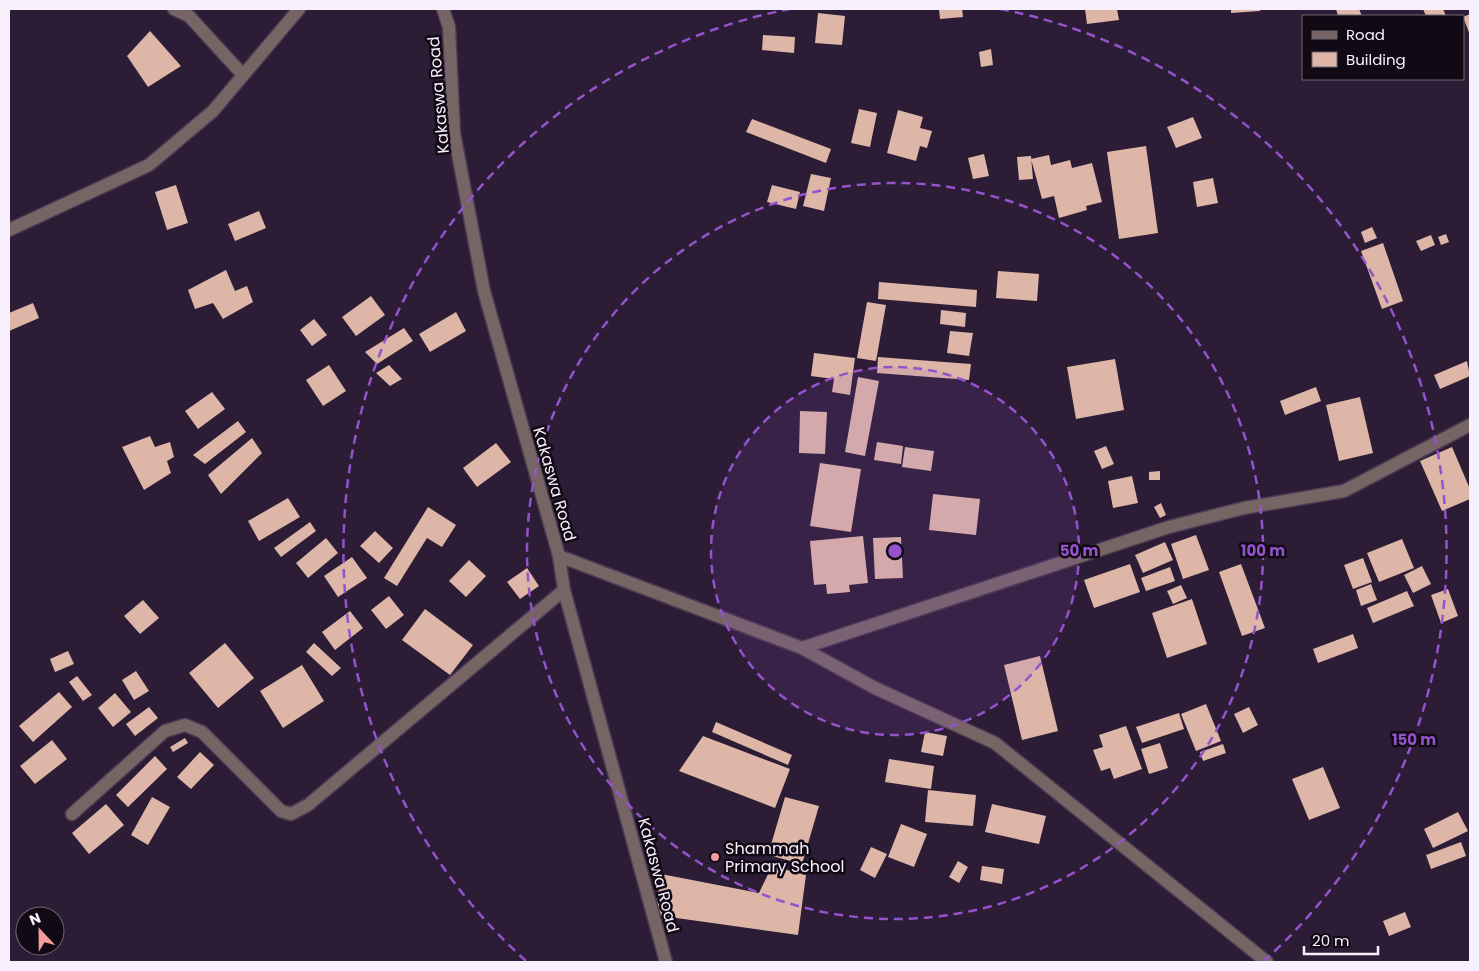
<svg xmlns="http://www.w3.org/2000/svg" width="1479" height="971" viewBox="0 0 1479 971" font-family="Poppins,sans-serif">
	<style>
		.building { fill: #ddb6a7 }
		.lines { fill: none; stroke-linecap: round; stroke-linejoin: round }
		.minor-casing { stroke: #4a3a51; stroke-width: 15 }
		.minor { stroke: #776566; stroke-width: 12 }
		.ring { fill: none; stroke: #9453cc; stroke-width: 2.5; stroke-dasharray: 9 6 }
		.poi-dot { fill: #f59b9c; stroke: #110a15; stroke-width: 2 }
		.labels { text-anchor: middle; stroke-width: 5; stroke-linejoin: round; paint-order: stroke }
		.street-label { font-size: 16px; fill: #f9f0fe; stroke: #110a15 }
		.poi-label { font-size: 16px; fill: #f9f0fe; stroke: #110a15; text-anchor: start }
		.centre { fill: #9453cc; stroke: #110a15; stroke-width: 2.5 }
		.ring-label { font-size: 15px; text-anchor: middle; font-weight: bold; fill: #9453cc; stroke: #110a15; stroke-width: 5; stroke-linejoin: round; paint-order: stroke }
	</style>
	<rect width="100%" height="100%" fill="#2d1c35"/>
	<path class="building" d="M939,9H962L963,17L940,19Z
		M1085,9H1117L1119,20L1087,24Z
		M1231,9H1260V11L1231,13Z
		M1336,9H1359L1362,16H1338Z
		M1423,9H1443L1446,16H1426Z
		M818,13L845,16L842,45L815,43Z
		M1470,14V35L1463,17Z
		M150,31L181,66L148,87L127,56Z
		M763,35L795,37L794,53L762,50Z
		M991,49L993,65L981,67L979,52Z
		M859,109L877,113L870,147L851,143Z
		M898,110L923,117L920,128L932,131L927,148L920,146L916,161L887,153Z
		M1193,117L1202,138L1176,148L1167,127Z
		M752,119L831,149L826,163L746,132Z
		M1146,146L1158,233L1119,239L1107,152Z
		M984,154L989,176L973,179L968,158Z
		M1049,155L1051,165L1070,160L1072,168L1092,163L1102,202L1086,206L1087,210L1059,218L1054,196L1042,199L1031,159Z
		M1031,156L1033,179L1019,180L1017,157Z
		M811,174L831,178L824,211L803,206Z
		M1213,178L1218,203L1197,207L1193,182Z
		M176,185L188,223L167,230L155,192Z
		M772,185L800,192L796,209L767,202Z
		M259,211L266,228L235,241L228,224Z
		M1372,227L1377,238L1365,243L1361,232Z
		M1446,234L1449,242L1441,245L1438,237Z
		M1431,235L1435,245L1421,251L1416,241Z
		M1383,243L1403,301L1382,309L1361,251Z
		M226,270L235,291L247,286L253,302L223,319L213,303L195,309L188,290Z
		M998,271L1039,274L1037,301L996,298Z
		M879,282L977,290L976,307L878,299Z
		M371,296L385,315L356,336L342,317Z
		M867,302L886,305L876,361L857,358Z
		M33,303L39,318L9,331V313Z
		M941,310L966,313L965,327L940,324Z
		M456,312L466,331L430,352L419,334Z
		M314,319L327,335L312,346L300,330Z
		M404,328L413,341L377,364L365,352Z
		M950,331L973,333L969,356L947,353Z
		M814,353L855,358L850,395L832,392L834,379L811,376Z
		M878,357L971,364L969,380L877,373Z
		M1115,359L1124,410L1076,419L1067,367Z
		M1467,361L1470,376L1440,389L1434,375Z
		M329,365L346,391L323,406L306,380Z
		M389,365L402,379L390,386L376,373Z
		M858,377L879,381L865,456L845,452Z
		M1316,387L1321,401L1285,415L1280,401Z
		M212,392L225,409L198,429L185,411Z
		M1360,397L1373,453L1339,461L1326,405Z
		M800,411L827,412L825,454L799,453Z
		M238,421L246,432L205,464L193,455Z
		M150,436L155,447L170,442L174,457L167,461L171,473L144,490L122,447Z
		M252,438L262,453L221,494L208,475Z
		M877,442L903,446L901,464L874,460Z
		M496,443L511,462L477,487L463,468Z
		M1106,446L1114,464L1102,469L1094,451Z
		M905,447L934,451L931,471L902,467Z
		M1452,447L1470,489V499L1442,511L1420,461Z
		M820,463L861,469L851,532L810,526Z
		M1160,471V480H1149V472Z
		M1132,476L1138,503L1113,508L1108,481Z
		M933,494L980,499L976,535L929,530Z
		M288,498L300,517L259,541L248,521Z
		M1161,503L1166,515L1160,518L1154,507Z
		M428,507L456,525L442,547L427,538L397,586L384,578Z
		M310,522L316,531L281,557L274,548Z
		M375,531L393,548L379,563L360,546Z
		M1196,535L1209,570L1183,579L1171,544Z
		M863,536L868,583L849,585L850,592L827,594L826,584L814,585L810,541Z
		M901,537L903,578L875,579L873,538Z
		M326,538L338,553L308,578L296,563Z
		M1402,539L1414,568L1379,582L1367,553Z
		M1165,542L1173,560L1143,573L1135,555Z
		M352,557L367,578L338,597L324,576Z
		M1363,558L1372,582L1353,589L1344,565Z
		M469,560L486,576L466,597L449,581Z
		M1130,564L1140,592L1094,608L1084,580Z
		M1241,564L1265,628L1242,636L1219,572Z
		M1422,566L1431,584L1413,593L1404,575Z
		M1170,567L1175,581L1146,591L1141,578Z
		M527,568L539,586L520,599L507,582Z
		M1371,584L1377,600L1361,606L1356,590Z
		M1181,585L1187,598L1173,604L1167,591Z
		M1448,589L1458,616L1441,623L1431,595Z
		M1407,591L1414,606L1373,623L1367,608Z
		M389,596L404,615L386,629L371,610Z
		M1192,599L1207,644L1167,658L1152,613Z
		M143,600L159,618L140,634L124,616Z
		M425,609L473,645L450,675L402,640Z
		M350,611L363,628L335,650L322,632Z
		M1353,634L1358,648L1318,663L1313,649Z
		M225,643L254,678L218,708L189,673Z
		M314,643L341,668L332,676L306,652Z
		M68,651L74,664L55,672L50,659Z
		M1040,656L1058,731L1022,740L1004,665Z
		M302,665L324,701L283,728L260,691Z
		M136,671L149,691L134,700L122,680Z
		M77,676L92,695L83,701L69,682Z
		M59,692L72,707L33,742L19,726Z
		M115,693L131,712L113,727L98,708Z
		M1206,704L1221,741L1196,751L1181,714Z
		M149,707L158,718L135,736L126,724Z
		M1249,707L1258,725L1243,733L1234,714Z
		M1179,713L1184,729L1142,743L1136,727Z
		M716,722L792,755L788,765L712,732Z
		M1126,726L1142,769L1114,779L1110,768L1101,771L1093,750L1103,747L1099,735Z
		M925,732L947,736L943,756L921,752Z
		M703,736L790,769L775,808L679,771Z
		M185,738L188,743L173,752L170,747Z
		M52,740L67,759L35,784L20,766Z
		M1160,743L1168,768L1149,774L1141,749Z
		M1223,744L1226,753L1203,761L1200,752Z
		M200,752L214,765L191,789L177,777Z
		M155,756L167,769L128,807L116,795Z
		M889,759L934,766L931,789L885,782Z
		M1323,767L1340,808L1309,820L1292,779Z
		M928,790L976,795L973,826L925,822Z
		M152,797L170,807L148,845L131,835Z
		M785,797L819,806L802,864L768,855Z
		M106,804L124,825L89,854L72,833Z
		M992,804L1046,816L1039,844L985,832Z
		M1458,812L1468,831L1433,848L1424,829Z
		M901,824L927,834L914,867L888,857Z
		M1461,842L1466,856L1431,869L1426,855Z
		M871,847L887,854L875,878L860,870Z
		M958,861L968,867L959,883L949,877Z
		M772,866L806,875L798,935L655,915L661,874L759,893Z
		M982,866L1004,869L1002,884L980,880Z
		M1405,912L1411,927L1389,936L1383,921Z"/>
	<g class="lines">
		<defs>
			<path id="minor" d="M174,9L189,16L243,75
				M443,9L449,27L454,133L484,291L559,556L564,590L666,962
				M9,230L149,165L213,111L299,9
				M559,556L802,648L875,688L995,743L1267,962
				M802,648L1169,527L1244,508L1344,491L1470,425
				M72,814L165,731L185,725L202,732L281,811L291,814L308,805L564,590"/>
		</defs>
		<use href="#minor" class="minor-casing"/>
		<use href="#minor" class="minor"/>
	</g>
	<circle cx="895" cy="551" r="184" fill="#9453cc" fill-opacity=".12"/>
	<g class="ring">
		<circle cx="895" cy="551" r="184"/>
		<circle cx="895" cy="551" r="368"/>
		<path d="M526 961A552 552 0 0 1 790 9M1000 9A552 552 0 0 1 1264 961"/>
	</g>
	<circle class="poi-dot" cx="715" cy="857" r="5"/>
	<g class="labels">
		<g class="street-label">
			<text transform="translate(438 95) rotate(-95)" y="6">Kakaswa Road</text>
			<text transform="translate(555 484) rotate(74)" y="6">Kakaswa Road</text>
			<text transform="translate(659 875) rotate(75)" y="6">Kakaswa Road</text>
		</g>
		<g class="poi-label">
			<text x="725" y="854">Shammah<tspan x="725" dy="18">Primary School</tspan></text>
		</g>
	</g>
	<circle cx="895" cy="551" r="8" class="centre"/>
	<g class="ring-label">
		<text x="1079" y="556">50 m</text>
		<text x="1263" y="556">100 m</text>
		<text x="1414" y="745">150 m</text>
	</g>
	<rect width="1479" height="971" fill="none" stroke="#f9f0fe" stroke-width="20"/>
	<rect x="1302" y="15" width="162" height="65" fill="#110a15" stroke="#6e6672"/>
	<rect x="1312" y="31" width="25" height="8" fill="#776566" stroke="#6e6672"/>
	<text x="1346" y="40" font-size="15" fill="#f9f0fe">Road</text>
	<rect x="1312" y="52" width="25" height="15" fill="#ddb6a7" stroke="#6e6672"/>
	<text x="1346" y="65" font-size="15" fill="#f9f0fe">Building</text>
	<g transform="translate(40 931) rotate(338)"><circle r="24" fill="#110a15" stroke="#6e6672"/>
	<path d="M0-4L9 19L0 12L-9 19Z" fill="#f59b9c"/>
	<text y="-8" font-size="14" font-weight="bold" text-anchor="middle" fill="#f9f0fe">N</text>
	</g>
	<path d="M1304 946v8h74v-8" fill="none" stroke="#f9f0fe" stroke-width="2.5"/>
	<text x="1312" y="946" font-size="15" fill="#f9f0fe" stroke="#110a15" stroke-width="4" paint-order="stroke">20 m</text>
</svg>
